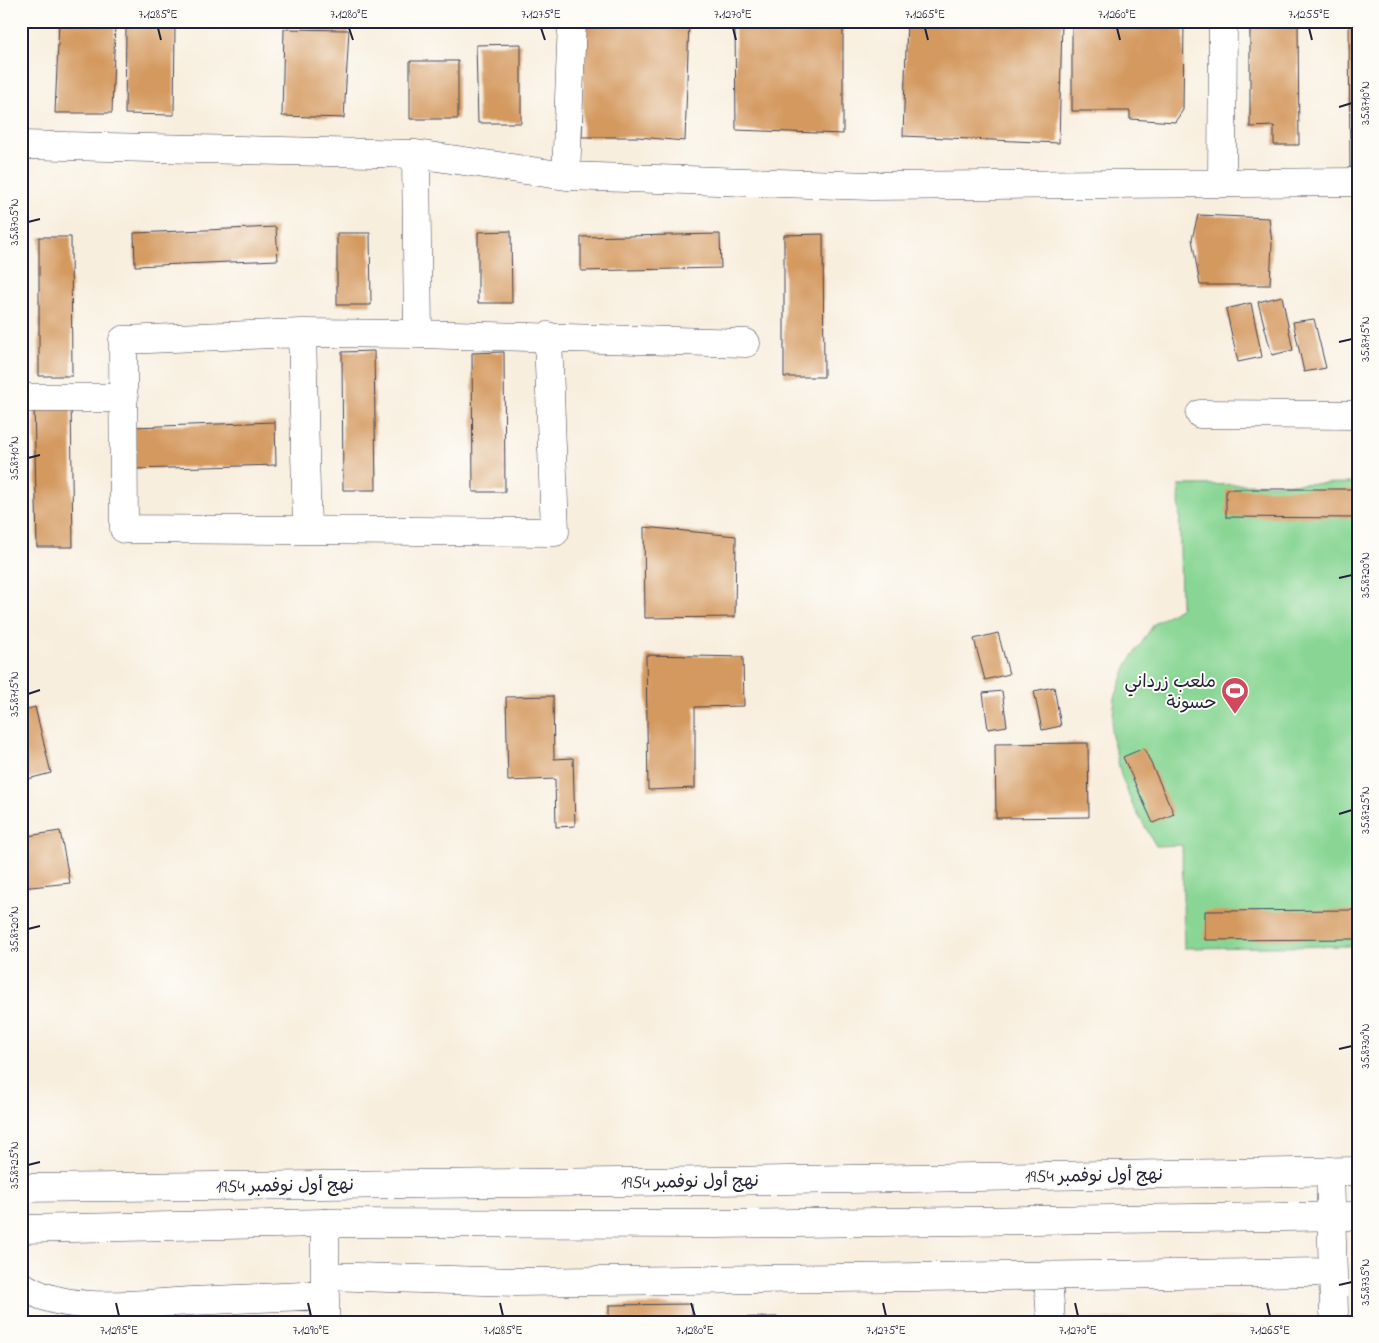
<svg xmlns="http://www.w3.org/2000/svg" width="1379" height="1343" viewBox="0 0 1379 1343" font-family="'Indie Flower','Playpen Sans Arabic',sans-serif">
	<style>
		.built { fill: #ecd8ba }
		.green { fill: #89d694; stroke: #567c68 }
		.building { fill: #d4995f }
		.lines { fill: none; stroke-linecap: round; stroke-linejoin: round }
		.minor-casing { stroke: #424153; stroke-width: 29 }
		.highway-casing { stroke: #424153; stroke-width: 29 }
		.minor { stroke: #fff; stroke-width: 28 }
		.highway { stroke: #fff; stroke-width: 28 }
		.ticks { fill: none; stroke: #22223b; stroke-width: 2 }
		.labels { text-anchor: middle; stroke-width: 4; stroke-linejoin: round; paint-order: stroke }
		.poi-label { font-size: 18px; fill: #22223b; stroke: #fdfcf7; text-anchor: end }
		.street-label { font-size: 18px; fill: #22223b; stroke: #fdfcf7 }
		.neatline { fill: none; stroke: #22223b; stroke-width: 2 }
		.ticks-label { font-size: 12px; text-anchor: middle; fill: #22223b }
	</style>
	<rect width="100%" height="100%" fill="#fdfcf7"/>
	<filter id="ink" filterUnits="userSpaceOnUse"><feTurbulence type="fractalNoise" baseFrequency=".02" numOctaves="2"/><feDisplacementMap in="SourceGraphic" scale="10" xChannelSelector="R" yChannelSelector="G"/><feConvolveMatrix kernelMatrix="1 2 1 2 8 2 1 2 1" color-interpolation-filters="sRGB"/></filter>
	<filter id="wash" filterUnits="userSpaceOnUse"><feTurbulence type="fractalNoise" baseFrequency=".0096" numOctaves="4" result="noise"/><feDisplacementMap in="SourceGraphic" scale="20" xChannelSelector="R" yChannelSelector="G"/><feGaussianBlur stdDeviation="1.12" result="paint"/><feColorMatrix in="noise" values="0 0 0 0 0 0 0 0 0 0 0 0 0 0 0 0 0 1.4 0 .05"/><feComposite in="paint" operator="in"/></filter>
	<g filter="url(#wash)">
		<rect width="100%" height="100%" fill="#f8eede"/>
		<path class="built" d="M1358,1317V1322H1078V1318Z"/>
		<path class="green" d="M1358,483V946L1184,948L1182,845L1156,846L1132,804L1121,775L1111,732L1115,698L1127,665L1154,624L1181,607L1179,485Z"/>
		<g id="blocks">
			<path class="building" d="M59,21L115,23L112,113H55Z
				M584,21H689L685,141L638,137H582Z
				M735,21H843V134L736,130Z
				M907,21H1062L1059,143L903,136Z
				M1184,21L1183,110L1175,122L1130,119V111H1072V23Z
				M1250,21H1298L1299,145H1274V126L1250,127Z
				M1349,21H1358V168H1350Z
				M175,24L174,115L125,114L126,27Z
				M284,29L349,30L344,118L282,116Z
				M521,44V123H478L476,45Z
				M410,61H458V119H410Z
				M1198,215L1269,218L1272,244L1270,285H1200L1192,239Z
				M276,227L278,260L135,266L134,233Z
				M511,231L512,303H478V232Z
				M337,233H370L371,305H337Z
				M720,234L721,268L581,271V237Z
				M823,234L824,377H784V235Z
				M39,237H71L72,376H39Z
				M1282,296L1293,350L1272,355L1258,302Z
				M1251,303L1262,357L1238,362L1226,309Z
				M1314,319L1326,368L1304,372L1293,322Z
				M374,351L376,490H343L342,352Z
				M504,352L505,492H473L472,353Z
				M34,402H71L73,547H37Z
				M275,422L276,465L134,469L133,427Z
				M1226,489H1358V518L1226,517Z
				M644,527L736,536L735,617L645,618Z
				M998,633L1009,674L985,680L974,639Z
				M646,655L743,657L744,706L695,707V788L648,790Z
				M1054,687L1061,726L1042,730L1034,691Z
				M1002,691L1007,726L988,729L983,693Z
				M553,696L554,759L573,758L575,826L556,827L555,779L508,781L506,697Z
				M35,707L51,773L28,779L21,748V711Z
				M1088,743L1089,817L996,818L995,744Z
				M1144,748L1174,814L1153,823L1123,757Z
				M60,831L70,883L21,888V837Z
				M1358,910V939L1205,940V911Z
				M692,1304V1322H609V1305Z
				M779,1317V1322H714V1318Z"/>
		</g>
	</g>
	<g filter="url(#ink)">
		<use href="#blocks" fill-opacity="0" stroke="#424153" stroke-width="1"/>
		<g class="lines">
			<defs>
				<path id="minor" d="M21,145L416,154L566,176L871,186L1358,182
					M416,154L418,334L746,343
					M566,176L572,21
					M1222,182L1223,21
					M302,333L307,530
					M418,334L302,333L123,340L124,529L555,532L548,336
					M21,398H124
					M1200,414L1358,415
					M1330,1171L1334,1312
					M1048,1275L1051,1322
					M326,1276L515,1282L1333,1272
					M21,1285C66,1316 141,1303 192,1301C237,1299 281,1297 326,1295
					M325,1322V1223"/>
				<path id="highway" d="M21,1188L716,1181L1358,1171
					M21,1229L325,1223L717,1224L1358,1216"/>
			</defs>
			<use href="#minor" class="minor-casing"/>
			<use href="#highway" class="highway-casing"/>
			<use href="#minor" class="minor"/>
			<use href="#highway" class="highway"/>
		</g>
	</g>
	<path class="ticks" d="M158,28L161,40M349,28L353,40M541,28L545,40M733,28L736,40M925,28L928,40M1117,28L1120,40M1309,28L1312,40M1339,107L1352,103M28,222L40,219M1339,342L1352,339M28,458L40,455M1339,578L1352,575M28,694L40,690M1339,814L1352,810M28,929L40,926M1339,1049L1352,1046M28,1165L40,1162M1339,1285L1352,1282M116,1303L119,1316M308,1303L311,1316M500,1303L503,1316M691,1303L695,1316M883,1303L886,1316M1075,1303L1078,1316M1267,1303L1270,1316"/>
	<defs>
		<symbol id="stadium-pin" viewBox="-11 -11 22 30"><path d="M0 17L-7.5 6A9.5 9.5 0 1 1 7.5 6Z" fill="#d1495b" stroke="#fdfcf7"/><path d="M0-5a6.5 5 0 1 0 0 10a6.5 5 0 1 0 0-10ZM-3.5-1.8h7v3.6h-7Z" fill="#fff"/></symbol>
	</defs>
	<g fill-rule="evenodd">
		<use href="#stadium-pin" x="1219" y="675" width="32" height="43"/>
	</g>
	<g class="labels">
		<g class="poi-label">
			<text x="1216" y="687">ملعب زرداني<tspan x="1216" dy="21">حسونة</tspan></text>
		</g>
		<g class="street-label">
			<text transform="translate(1094 1175) rotate(-1)" y="6">نهج أول نوفمبر 1954</text>
			<text transform="translate(690 1181) rotate(-1)" y="6">نهج أول نوفمبر 1954</text>
			<text transform="translate(285 1185) rotate(-1)" y="6">نهج أول نوفمبر 1954</text>
		</g>
	</g>
	<rect width="1379" height="1343" fill="none" stroke="#fdfcf7" stroke-width="55"/>
	<rect x="28" y="28" width="1324" height="1288" class="neatline"/>
	<g class="ticks-label">
		<text x="158" y="18">7.1285°E</text>
		<text x="349" y="18">7.1280°E</text>
		<text x="541" y="18">7.1275°E</text>
		<text x="733" y="18">7.1270°E</text>
		<text x="925" y="18">7.1265°E</text>
		<text x="1117" y="18">7.1260°E</text>
		<text x="1309" y="18">7.1255°E</text>
		<text transform="translate(1365 103) rotate(-90)" y="4">35.8710°N</text>
		<text transform="translate(14 222) rotate(-90)" y="4">35.8705°N</text>
		<text transform="translate(1365 339) rotate(-90)" y="4">35.8715°N</text>
		<text transform="translate(14 458) rotate(-90)" y="4">35.8710°N</text>
		<text transform="translate(1365 575) rotate(-90)" y="4">35.8720°N</text>
		<text transform="translate(14 694) rotate(-90)" y="4">35.8715°N</text>
		<text transform="translate(1365 810) rotate(-90)" y="4">35.8725°N</text>
		<text transform="translate(14 929) rotate(-90)" y="4">35.8720°N</text>
		<text transform="translate(1365 1046) rotate(-90)" y="4">35.8730°N</text>
		<text transform="translate(14 1165) rotate(-90)" y="4">35.8725°N</text>
		<text transform="translate(1365 1282) rotate(-90)" y="4">35.8735°N</text>
		<text x="119" y="1334">7.1295°E</text>
		<text x="311" y="1334">7.1290°E</text>
		<text x="503" y="1334">7.1285°E</text>
		<text x="695" y="1334">7.1280°E</text>
		<text x="886" y="1334">7.1275°E</text>
		<text x="1078" y="1334">7.1270°E</text>
		<text x="1270" y="1334">7.1265°E</text>
	</g>
</svg>
